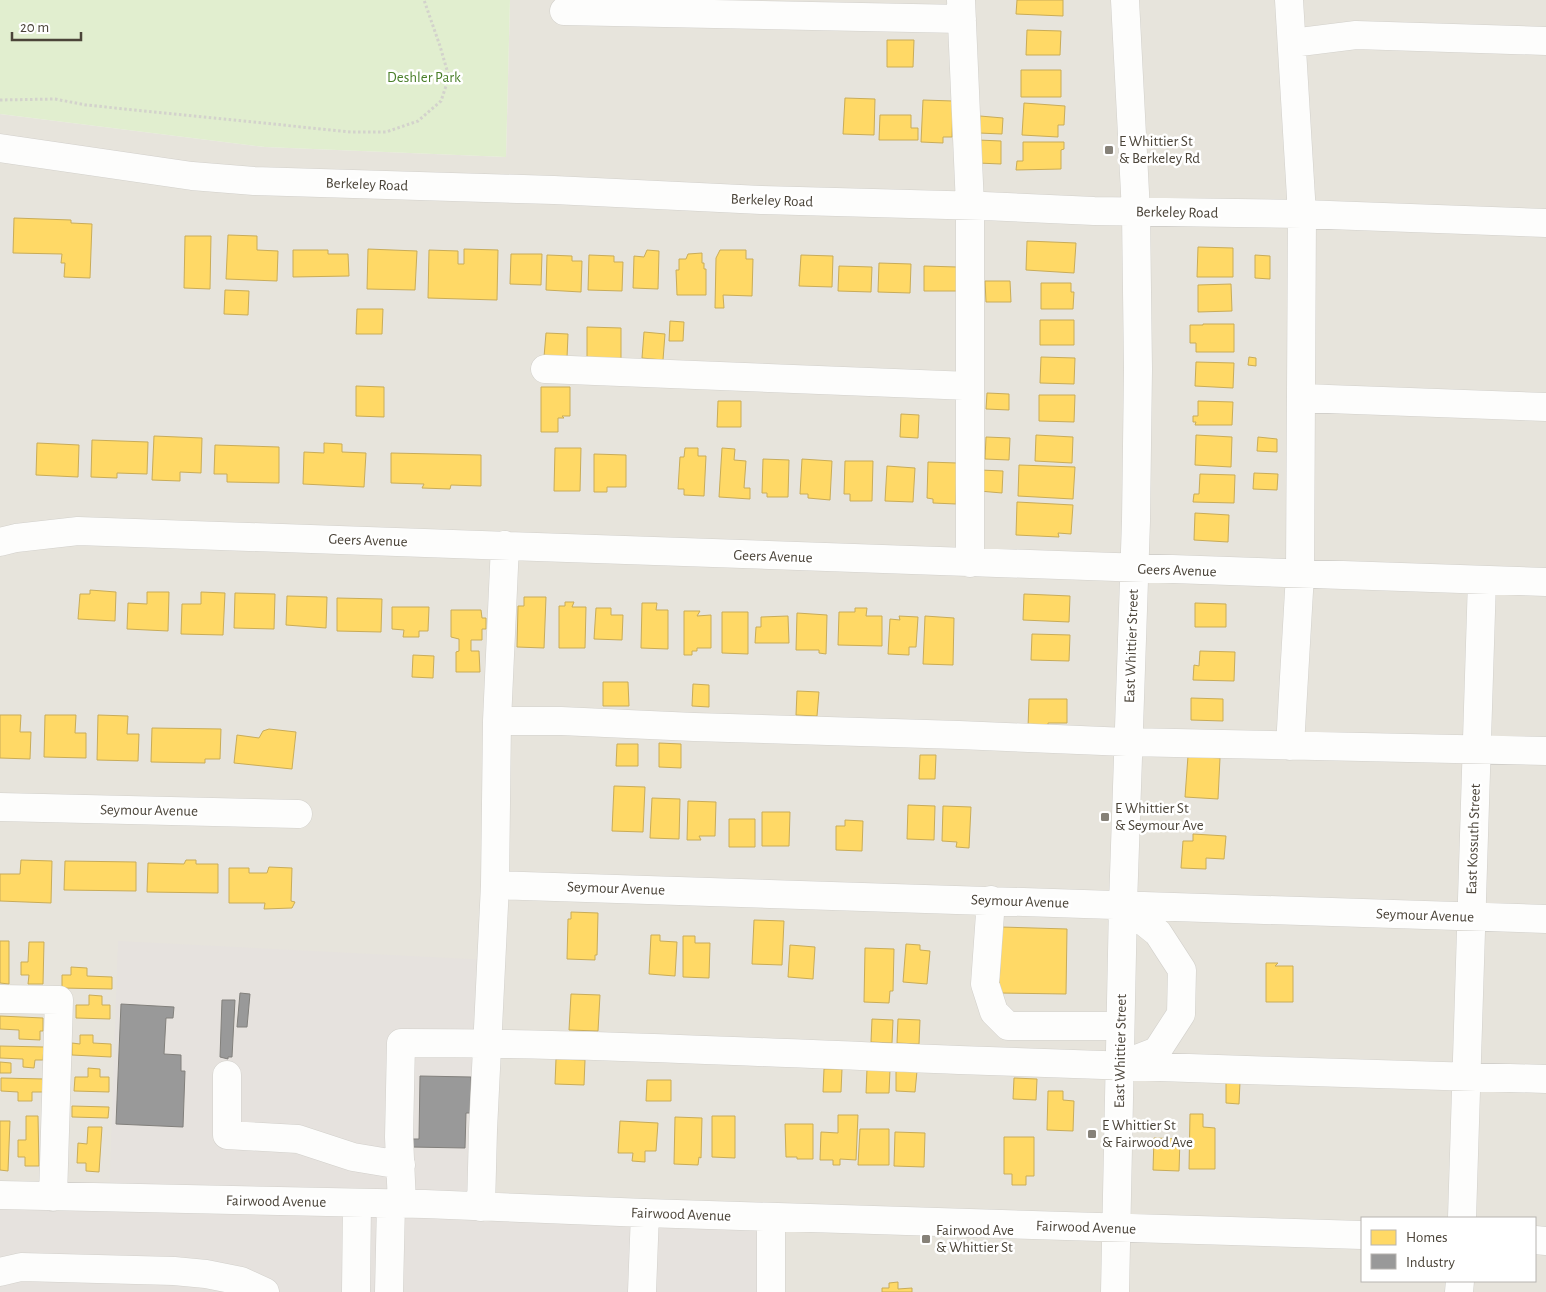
<svg xmlns="http://www.w3.org/2000/svg" width="1546" height="1292" viewBox="0 0 1546 1292" font-family="'Alegreya Sans',sans-serif">
	<style>
		.residential { fill: #e7e4dc; fill-rule: evenodd }
		.industrial { fill: #e6e2de }
		.green { fill: #e1eecf }
		.homes { fill: #ffd966; stroke: #c9ac58 }
		.industry { fill: #999; stroke: #82807c }
		.lines { fill: none; stroke-linecap: round; stroke-linejoin: round }
		.minor-casing { stroke: #d2d0cb; stroke-width: 29 }
		.path { stroke: #d3d2cc; stroke-width: 3; stroke-dasharray: 2.5 2.5; stroke-linecap: butt }
		.minor { stroke: #fdfdfc; stroke-width: 28 }
		.poi-dot { fill: #868178; stroke: #fff; stroke-width: 2 }
		.labels { text-anchor: middle; stroke-width: 5; stroke-linejoin: round; paint-order: stroke }
		.park-label { font-size: 15px; fill: #4a7f2a; stroke: #fff }
		.poi-label { font-size: 15px; fill: #4b4439; stroke: #fff; text-anchor: start }
		.street-label { font-size: 15px; fill: #4b4439; stroke: #fff }
	</style>
	<rect width="100%" height="100%" fill="#f4f2ee"/>
	<path class="residential" d="M510,0H1546V1292H757L109,1202L0,1198V114L265,147L506,157ZM1362,1218H1535V1281H1362Z"/>
	<path class="industrial" d="M118,941L489,960L478,1209L759,1219L757,1292H0V1198L109,1201Z"/>
	<path class="green" d="M0,0H510L506,157L265,147L0,114Z"/>
	<path class="homes" d="M1017,0H1063V16L1016,14Z
		M1027,30L1061,31L1060,55H1026Z
		M887,40H914L913,67H887Z
		M1021,70H1061V97H1021Z
		M845,98L875,99L874,135L843,134Z
		M923,100L953,101L952,137H943V143L921,142Z
		M1024,103L1065,106L1064,125H1058V137L1022,135Z
		M880,115H911V128H918V140H879Z
		M980,116L1003,118L1002,134L979,133Z
		M978,140L1001,141V164L978,163Z
		M1023,142H1064V149L1061,150V169L1016,170L1017,161H1023Z
		M14,218L71,220V223L92,224L90,278L64,277L65,263H61L62,254L13,253Z
		M228,235L257,236V250L278,251L277,281L226,279Z
		M185,236H211L210,289L184,288Z
		M1027,241L1076,243L1074,273L1026,270Z
		M1198,247L1233,248V277H1197Z
		M368,249L417,251L415,290L367,289Z
		M464,249L498,250L497,300L428,298L429,250L458,251V264H464Z
		M293,250H328V254H348L349,276L293,277Z
		M647,250L659,251L658,289L633,288L634,256L644,257Z
		M720,250H746V259H753L752,296L723,295L724,308H715L716,258Z
		M702,253V263H704V269H706V295H677L676,270H679V259H686L688,254Z
		M511,254H542L541,285L510,284Z
		M547,255L572,256V261H582L581,292L546,290Z
		M589,255L614,256V262H623L622,291L588,290Z
		M801,255L833,256L832,287L799,286Z
		M1255,255L1270,256V279L1255,278Z
		M879,263L911,264L910,293L878,292Z
		M839,266L872,267L871,292L838,291Z
		M924,266L957,267V291H924Z
		M985,281H1010L1011,302H986Z
		M1041,283H1071V292H1074L1073,309H1041Z
		M1231,284L1232,311L1198,312V285Z
		M225,290L249,291L248,315L224,314Z
		M357,309H383L382,334H356Z
		M1040,320H1074V345H1040Z
		M670,321L684,322L683,341H669Z
		M1203,324H1234V352H1196V343H1190V325H1203Z
		M587,327L621,328V360L587,359Z
		M644,332L665,334L663,360L642,358Z
		M546,333L568,334L567,358L544,357Z
		M1041,357L1075,358L1074,384L1040,383Z
		M1249,357L1256,358V366L1248,365Z
		M1196,362L1234,363L1233,388L1195,386Z
		M356,386L384,387V417L356,416Z
		M541,387H570V416H562L564,418H558V432H541Z
		M987,393L1009,394V410L986,409Z
		M1039,395H1075L1074,422L1039,421Z
		M718,401H741V427H717Z
		M1198,401L1233,402L1232,425H1195L1196,422H1193V416H1198Z
		M901,414L919,415L918,438L900,437Z
		M1036,435L1073,437L1072,463L1035,461Z
		M1196,435L1232,437L1231,467L1195,465Z
		M154,436L202,438L201,473L180,472V481L152,480Z
		M986,437L1010,438L1009,460L985,459Z
		M1258,437L1277,439V452L1257,451Z
		M92,440L148,442L147,474L117,473V478L91,477Z
		M37,443L79,445L78,477L36,475Z
		M324,443L342,444V452L366,453L364,487L303,484L304,452L324,453Z
		M215,445L279,447V483L227,482V474H214Z
		M555,448H581L580,491H554Z
		M685,448H698V456H706L704,496L684,495V489H678L680,457H684Z
		M722,448L735,449L734,460L746,461L744,488H750V499L719,497Z
		M391,453L481,455V486L451,485L450,489L422,488L424,484L391,483Z
		M594,454L626,455V487H607V492H594Z
		M763,459L789,460L788,497H767V493H762Z
		M802,459L832,461L830,500L808,498V494H800Z
		M845,461H873L872,501H850V494H844Z
		M928,462L957,463L956,504L933,503V499L927,498Z
		M1019,465L1075,467L1073,499L1018,496Z
		M887,466L915,468L913,502L885,501Z
		M980,470L1003,471L1002,493L979,491Z
		M1254,473L1278,474L1277,490L1253,489Z
		M1200,474L1235,475L1234,503L1193,502L1194,494H1199Z
		M1017,502L1073,505L1071,534L1058,533L1059,537L1016,535Z
		M1195,513L1229,515L1228,542L1194,540Z
		M90,590L116,592L115,621L78,619L80,594H90Z
		M147,592H169L168,631L127,629L128,603L147,604Z
		M201,592L225,593L223,635L181,634L182,604H201Z
		M235,593L275,594L274,629L234,628Z
		M1024,594L1070,596L1069,622L1023,620Z
		M287,596L327,597L326,628L286,625Z
		M524,597H546L544,648L517,647L518,606H524Z
		M337,598L382,599L381,632L337,631Z
		M565,602H574L572,607H586L585,648H559V606H565Z
		M642,603H657L656,610H668V649L641,648Z
		M1195,603L1226,604V627H1195Z
		M392,607H429L428,631H419V637H403L404,630L392,629Z
		M596,608H611V615H623L622,640L594,639Z
		M855,608H867L866,616H882V646L838,645L839,612H855Z
		M451,610H481L482,618H486V629H482V640H471V651H479L480,672H456V652L459,651V639L451,637Z
		M684,611H700L697,616L711,615V648H697V651H692V655H684Z
		M722,612H748V654L722,653Z
		M797,613L827,615L826,654L819,653V650H796Z
		M788,616L789,643H755L756,627H761V617Z
		M899,616L918,617L916,647H909V655L888,654L890,619L900,620Z
		M925,616L954,618L953,665L923,664Z
		M1032,634L1070,635L1069,661L1031,660Z
		M1200,651L1235,652L1234,681L1193,680L1194,665L1199,666Z
		M413,655L434,656L433,678L412,677Z
		M603,682H628L629,706H603Z
		M693,684L709,685V707L692,706Z
		M797,691L819,692L817,716L796,715Z
		M1191,698L1223,699V721L1191,720Z
		M1029,699H1067V723H1048V728H1028Z
		M0,715H21L20,732H31L30,759L0,758Z
		M45,715H76L75,733H86V758L44,757Z
		M98,715L128,716L127,734H139L138,761L97,760Z
		M152,728L221,729L220,759H205V763L151,762Z
		M269,729L296,732L292,769L234,763L237,735L259,738L263,731Z
		M659,743L681,744V768L659,767Z
		M617,744H638V766H616Z
		M920,755H936L935,779H919Z
		M1188,756L1220,758L1218,799L1185,797Z
		M614,786L645,787L643,832L612,831Z
		M652,798L680,799L679,839L650,838Z
		M688,801L716,802L715,836H699L701,840H687Z
		M908,805L935,806L934,840L907,839Z
		M943,806L971,807L969,848L956,847L957,842L942,841Z
		M762,812H790L789,846H762Z
		M729,819H755V847H729Z
		M845,820L863,821L862,851L836,850V826H845Z
		M1193,834L1226,836L1224,859L1206,858V869L1181,868L1183,841H1193Z
		M21,860L52,861L51,903L0,901V874H20Z
		M186,860H196V864H218V893L147,892L148,863L184,864Z
		M65,861L136,862V891L64,890Z
		M269,867L292,868L291,901L295,902L292,908L264,909L265,903H229V868H249V873H267Z
		M571,912L598,913L597,955H595V960L567,959L568,919H571Z
		M754,920L784,921L782,965L752,964Z
		M1001,927L1067,929L1066,994L999,993Z
		M651,935H660V941L677,942L675,976L649,974Z
		M683,936H695V943H710L709,978L683,977Z
		M0,941H9V984L0,983Z
		M29,942H44L43,984H28L29,975H21V962H28Z
		M906,944L920,945V950L930,951L927,984L903,982Z
		M790,945L815,947L813,979L788,977Z
		M865,948L894,949L893,991H890L889,1003L864,1002Z
		M1266,963H1278L1275,966H1293V1002H1266Z
		M71,967L87,968V976L112,977V989L62,988V975H71Z
		M571,994L600,995L598,1031L569,1030Z
		M89,995L102,996V1005H110V1019L76,1018V1005H89Z
		M0,1016L43,1018V1031H40V1040L19,1039V1030L0,1029Z
		M872,1019L893,1020L892,1043L871,1042Z
		M898,1019L920,1020L919,1044L897,1043Z
		M80,1035H93V1043L111,1044V1057L72,1055V1043L80,1044Z
		M0,1046L44,1047L43,1060H35L34,1068L23,1067V1059L0,1058Z
		M556,1059L585,1060L584,1085L555,1084Z
		M0,1062L11,1063V1073H0Z
		M88,1068L100,1069V1077H109V1092L74,1091L75,1077H88Z
		M824,1069H842L841,1092H823Z
		M867,1069L890,1070L889,1093H866Z
		M896,1070L917,1071L915,1092L896,1091Z
		M1,1078L44,1079V1092H32V1101H18V1092L1,1091Z
		M1014,1078L1037,1079L1036,1100L1013,1099Z
		M647,1080H671V1101H646Z
		M1226,1081L1240,1082L1239,1104L1226,1103Z
		M1048,1091H1063V1100L1074,1101L1073,1131L1047,1130Z
		M72,1106L109,1107L108,1118L72,1117Z
		M1190,1114H1203V1127L1215,1128V1169H1189Z
		M838,1115H858L856,1160L840,1159V1165H833V1160H820L821,1132L838,1133Z
		M26,1116H38L39,1166H25V1157H18V1140H26Z
		M712,1116H735V1158L712,1157Z
		M675,1117L702,1118L701,1158L699,1157L698,1165L674,1164Z
		M0,1121H10L8,1171L0,1170Z
		M620,1121L658,1123L656,1151H645V1162L632,1161L633,1153H618Z
		M785,1124H813V1159H797V1157H786Z
		M88,1127H102L99,1172L86,1171V1163H77L78,1143L87,1144Z
		M860,1129H889V1165H858Z
		M895,1132L925,1133L924,1167L894,1166Z
		M1004,1137H1034V1176H1026V1185H1012V1174H1004Z
		M1154,1138L1180,1139L1179,1171L1153,1170Z
		M898,1282V1289L912,1288V1292H882V1288H889V1283Z"/>
	<path class="industry" d="M240,993L250,994L247,1027H237Z
		M222,1000H235L232,1057H228V1059L220,1057Z
		M121,1004L174,1007L173,1018H166L164,1054L181,1055V1071H185L183,1127L116,1124Z
		M420,1076L471,1077L470,1113H466L465,1148L411,1147V1139H419Z"/>
	<g class="lines">
		<defs>
			<path id="minor" d="M961,0L970,206V563
				M1289,0L1302,214L1300,574L1290,746
				M564,11L962,19
				M1292,43L1356,35L1546,41
				M0,148L192,176L254,181L554,190L761,200L984,206L1094,211L1302,214L1546,223
				M545,369L970,386
				M1301,398L1546,407
				M0,542L16,538L78,531C568,547 1057,567 1546,582
				M497,721H561L694,727L959,735L1127,742L1546,751
				M0,807L298,814
				M495,885L1546,919
				M991,900L985,984L994,1012L1008,1026H1120
				M1123,905L1158,933L1182,970L1181,1014L1157,1051L1126,1063
				M0,999L59,1000L53,1197
				M227,1075V1135L298,1139L353,1157L401,1165
				M0,1195L425,1204L645,1213L1362,1235
				M402,1204L399,1137L401,1043C587,1043 773,1053 959,1060C1155,1068 1350,1073 1546,1079
				M481,1207L483,1130L495,885L497,721L505,545
				M1462,1218L1482,580
				M1535,1240L1546,1241
				M0,1272L21,1267L174,1271L206,1274L241,1281L265,1292
				M356,1292L357,1203
				M389,1292L391,1204
				M642,1292L645,1213
				M771,1292V1217
				M1115,1292L1123,905L1136,521L1138,369L1136,212L1125,0
				M1459,1292L1460,1281"/>
		</defs>
		<use href="#minor" class="minor-casing"/>
		<path class="path" d="M0,100L55,99L86,105L351,132H386L418,121L441,101L449,77L440,46L424,0"/>
		<use href="#minor" class="minor"/>
	</g>
	<g class="poi-dot">
		<rect x="1104" y="145" width="10" height="10" rx="2.5"/>
		<rect x="1100" y="812" width="10" height="10" rx="2.5"/>
		<rect x="1087" y="1129" width="10" height="10" rx="2.5"/>
		<rect x="921" y="1234" width="10" height="10" rx="2.5"/>
	</g>
	<g class="labels">
		<g class="park-label">
			<text x="424" y="82">Deshler Park</text>
		</g>
		<g class="poi-label">
			<text x="1119" y="146">E Whittier St<tspan x="1119" dy="17">&amp; Berkeley Rd</tspan></text>
			<text x="1115" y="813">E Whittier St<tspan x="1115" dy="17">&amp; Seymour Ave</tspan></text>
			<text x="1102" y="1130">E Whittier St<tspan x="1102" dy="17">&amp; Fairwood Ave</tspan></text>
			<text x="936" y="1235">Fairwood Ave<tspan x="936" dy="17">&amp; Whittier St</tspan></text>
		</g>
		<g class="street-label">
			<text transform="translate(367 184) rotate(2)" y="5">Berkeley Road</text>
			<text transform="translate(772 200) rotate(2)" y="5">Berkeley Road</text>
			<text transform="translate(1177 212) rotate(1)" y="5">Berkeley Road</text>
			<text transform="translate(368 540) rotate(2)" y="5">Geers Avenue</text>
			<text transform="translate(773 556) rotate(2)" y="5">Geers Avenue</text>
			<text transform="translate(1177 570) rotate(2)" y="5">Geers Avenue</text>
			<text transform="translate(1131 646) rotate(-88)" y="5">East Whittier Street</text>
			<text transform="translate(149 810) rotate(1)" y="5">Seymour Avenue</text>
			<text transform="translate(1473 839) rotate(-88)" y="5">East Kossuth Street</text>
			<text transform="translate(616 888) rotate(2)" y="5">Seymour Avenue</text>
			<text transform="translate(1020 901) rotate(2)" y="5">Seymour Avenue</text>
			<text transform="translate(1425 915) rotate(2)" y="5">Seymour Avenue</text>
			<text transform="translate(1120 1051) rotate(-89)" y="5">East Whittier Street</text>
			<text transform="translate(276 1201) rotate(1)" y="5">Fairwood Avenue</text>
			<text transform="translate(681 1214) rotate(2)" y="5">Fairwood Avenue</text>
			<text transform="translate(1086 1227) rotate(2)" y="5">Fairwood Avenue</text>
		</g>
	</g>
	<rect x="1361" y="1217" width="175" height="65" fill="#ffffff" stroke="#b7b4b0"/>
	<rect x="1371" y="1230" width="25" height="15" fill="#ffd966" stroke="#b7b4b0"/>
	<text x="1406" y="1242" font-size="15" fill="#4b4439">Homes</text>
	<rect x="1371" y="1254" width="25" height="15" fill="#999999" stroke="#b7b4b0"/>
	<text x="1406" y="1267" font-size="15" fill="#4b4439">Industry</text>
	<path d="M12 32v8h69v-8" fill="none" stroke="#4b4439" stroke-width="2.5"/>
	<text x="20" y="32" font-size="15" fill="#4b4439" stroke="#ffffff" stroke-width="4" paint-order="stroke">20 m</text>
</svg>
